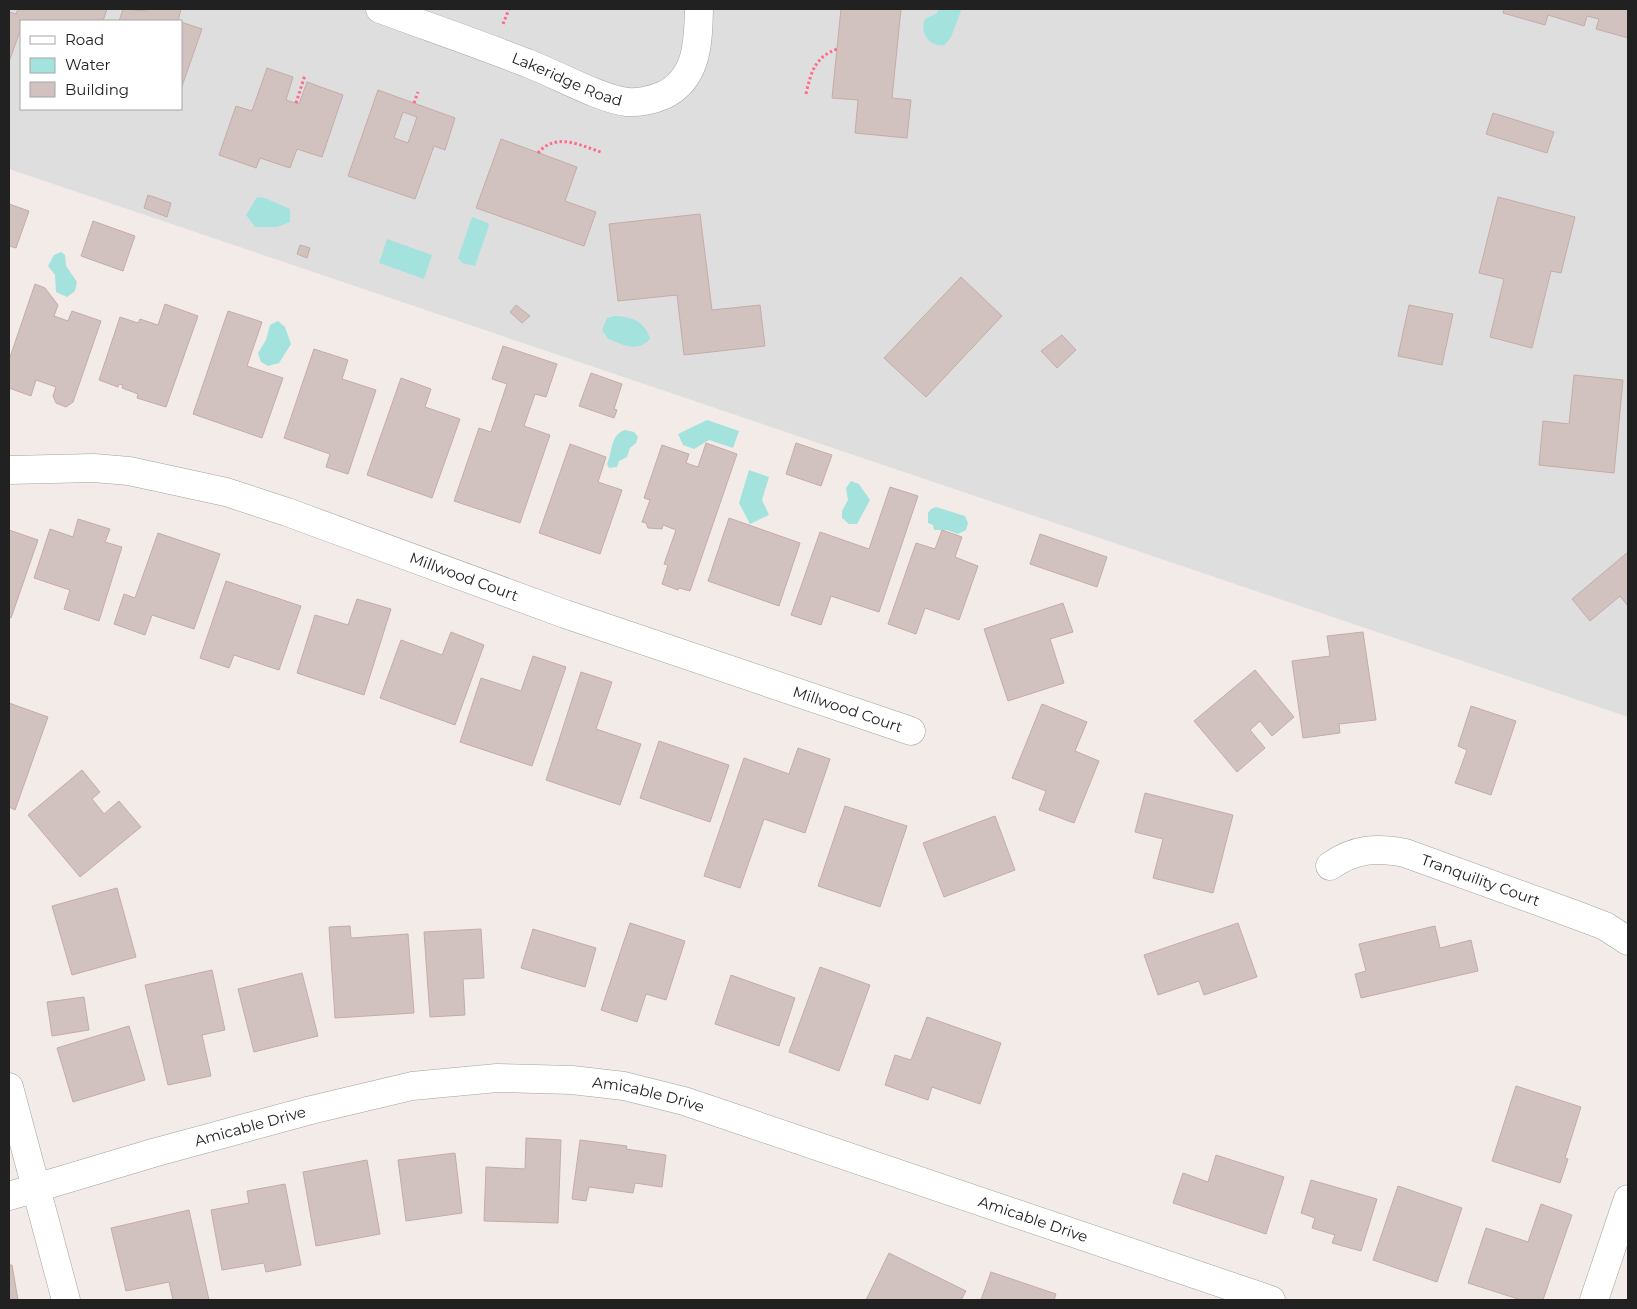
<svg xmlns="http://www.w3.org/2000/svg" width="1637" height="1309" viewBox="0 0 1637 1309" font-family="Montserrat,sans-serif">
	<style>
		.residential { fill: #dfdede; fill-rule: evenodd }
		.water { fill: #a4e3dd }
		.building { fill: #d2c2bf; stroke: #c5aba8; fill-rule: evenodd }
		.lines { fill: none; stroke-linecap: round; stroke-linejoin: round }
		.street-casing { stroke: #a2a2a2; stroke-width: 29 }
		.path { stroke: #ff6b8b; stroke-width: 3; stroke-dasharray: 2.5 2.5; stroke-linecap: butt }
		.street { stroke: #fff; stroke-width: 28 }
		.labels { text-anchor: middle; stroke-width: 4; stroke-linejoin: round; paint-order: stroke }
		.street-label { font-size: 15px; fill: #212121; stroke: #fff }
	</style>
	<rect width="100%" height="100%" fill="#f2ebe7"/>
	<path class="residential" d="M9,9H1628V717L9,169ZM21,21H181V109H21Z"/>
	<path class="water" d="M939,9H961V11L951,37L945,45C930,48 919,33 925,19L937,13Z
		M257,197L265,198L290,209V222L277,227H255L246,215Z
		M472,217L488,223L489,226L475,266L462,263L458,258Z
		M387,239L432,255L424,279L379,263Z
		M61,252L65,255L66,266L77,282L75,291L67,297L56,292L55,275L48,266L54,255Z
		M614,316C631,316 646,322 650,339C637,353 624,345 608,339L602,330L607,318Z
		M278,321L285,327L291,344L279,363L268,366L261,362L258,353L266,340L270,325Z
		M707,420L739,431L733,448L709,440L694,449L683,445L678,434Z
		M625,430L634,432L638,437L636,443L630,448L627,457L619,461L617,467L609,468L607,464C613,451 610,435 625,430Z
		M749,470L769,477L762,500L769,515L750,524L739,503Z
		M851,481L859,484L870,500L857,524H849L842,518V511L848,500L846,488Z
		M936,507L965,516L968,523L966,530L958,534L947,530H934L933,525L928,523V513L931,509Z"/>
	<path class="building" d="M18,9H107L103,21H21V32L20,31L9,62V12L16,14Z
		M123,9L147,11L148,9H181L178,21H119Z
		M841,9H901L892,98L911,100L907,138L855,133L858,100L832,98Z
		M1504,9H1628V38L1596,29L1599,19L1587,16L1584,26L1548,15L1545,25L1503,13Z
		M181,22L202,29L181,89Z
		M267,68L293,77L286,100L299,104L307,82L343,95L322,157L297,149L290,168L260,158L256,168L219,155L236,106L252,111Z
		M378,90L455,118L445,150L434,146L415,199L348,176ZM403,112L417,117L408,143L394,138Z
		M1493,113L1554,132L1547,153L1486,134Z
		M501,139L577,167L565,201L596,212L584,246L476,208Z
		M148,195L171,203L167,217L144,208Z
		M1498,197L1575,217L1561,273L1551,271L1532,348L1490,337L1504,279L1479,273Z
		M9,204L29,211L16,248L9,246Z
		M700,214L712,310L760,305L765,346L684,355L677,295L618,301L609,224Z
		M93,221L135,236L123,271L81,256Z
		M300,245L310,248L307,258L297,254Z
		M961,277L1002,316L926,397L884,358Z
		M35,284L45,288L58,305L54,316L68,321L72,311L101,321L73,402L66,407L56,403L53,396L56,387L36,380L31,396L9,388V360Z
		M165,304L198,316L166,407L137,398L138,394L122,388L123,385L119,384L118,387L99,380L120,317L138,323L140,319L158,325Z
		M516,305L530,316L522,323L510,312Z
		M1409,305L1453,314L1442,365L1398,356Z
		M228,311L262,322L247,366L283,378L262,438L193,414Z
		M1062,335L1076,350L1057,368L1041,351Z
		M503,346L557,364L546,397L535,394L524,426L550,435L520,523L454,501L479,428L491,432L507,384L492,379Z
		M314,349L348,360L342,379L376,390L348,474L326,467L330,454L284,438Z
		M591,373L622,384L614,409L617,410L614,418L579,406Z
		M1574,375L1623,380L1614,473L1539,465L1543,421L1569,424Z
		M401,378L431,389L425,407L460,419L432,498L367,475Z
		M706,443L737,454L690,591L679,588L678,590L662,584L668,565L664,564L676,530L663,525L662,529L648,528L646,523L642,522L650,500L644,498L662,445L689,454L686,463L698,467Z
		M796,443L832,455L821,486L786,474Z
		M570,444L606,457L598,482L622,490L600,554L539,533Z
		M890,487L918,496L879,612L831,596L821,625L791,615L820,532L869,549Z
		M729,518L800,543L779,606L708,581Z
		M78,519L110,529L105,542L122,547L99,621L64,609L70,590L34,578L50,529L73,537Z
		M9,530L38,540L11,618L9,617Z
		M942,530L962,537L955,557L978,566L959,620L925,608L916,634L888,624L916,543L935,549Z
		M158,533L220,554L194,629L152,615L145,635L114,624L124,594L135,598Z
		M1040,534L1107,557L1097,587L1030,564Z
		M1628,552V606L1620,596L1590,621L1572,599Z
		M226,581L301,606L279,670L234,655L229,668L200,658Z
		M357,599L391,609L364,695L297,673L315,615L348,625Z
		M1063,603L1073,632L1050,639L1064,683L1008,701L984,629Z
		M451,632L484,645L455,725L380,698L401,640L442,655Z
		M1363,632L1376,720L1339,724L1340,733L1303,738L1292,661L1330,656L1327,636Z
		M533,656L566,667L532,766L460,742L481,678L521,691Z
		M1255,670L1294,717L1272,736L1260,721L1250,730L1265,748L1237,772L1194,721Z
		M581,672L612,682L596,729L641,744L620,805L546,780Z
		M9,703L48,717L15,810L9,807Z
		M1042,704L1087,722L1075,751L1099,761L1074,823L1039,810L1046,791L1012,778Z
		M1471,706L1516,721L1491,795L1455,783L1467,750L1458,746Z
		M659,741L729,765L710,822L640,798Z
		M798,748L830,759L805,833L764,819L740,888L704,876L744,758L789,774Z
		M82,770L100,792L92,799L104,814L119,801L141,827L80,877L28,815Z
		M1145,793L1233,815L1213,893L1153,878L1163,839L1135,832Z
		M845,806L907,826L880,907L818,886Z
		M995,816L1015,870L944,897L923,843Z
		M117,888L136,957L72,975L52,906Z
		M630,923L685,941L666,1000L646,994L637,1022L601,1010Z
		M1238,923L1257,977L1204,995L1199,981L1158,995L1144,955Z
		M350,926L351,938L408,934L414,1013L335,1018L329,927Z
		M1435,926L1440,948L1471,940L1478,971L1361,998L1355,974L1366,971L1359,944Z
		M481,929L484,978L463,979L465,1015L430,1017L424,932Z
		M533,929L596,948L585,987L521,968Z
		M820,967L870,985L839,1071L789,1052Z
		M212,970L225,1030L202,1035L211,1076L168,1085L145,985Z
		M302,973L318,1036L254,1052L238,989Z
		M731,975L795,998L779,1046L715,1024Z
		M84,997L89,1030L52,1036L47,1002Z
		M927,1017L1001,1043L980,1104L932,1087L928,1100L885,1085L895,1055L911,1060Z
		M129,1026L145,1080L73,1102L57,1048Z
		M1516,1086L1581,1107L1565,1158L1568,1159L1560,1183L1492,1161Z
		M526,1138L561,1140L558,1223L484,1221L486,1167L525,1169Z
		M580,1140L627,1146L626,1149L666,1155L662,1187L635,1183L633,1193L589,1187L586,1201L572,1199Z
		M455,1153L462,1213L406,1221L398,1160Z
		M1216,1155L1284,1177L1266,1234L1173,1203L1183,1173L1208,1182Z
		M367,1160L380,1234L316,1246L303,1172Z
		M1311,1180L1377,1199L1361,1251L1332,1243L1335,1235L1312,1228L1315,1218L1301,1213Z
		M285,1184L301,1265L266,1272L264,1263L222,1270L211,1210L249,1203L247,1191Z
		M1398,1186L1462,1208L1437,1282L1373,1260Z
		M1541,1204L1572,1215L1543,1300H1521L1468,1283L1486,1228L1528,1242Z
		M189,1210L209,1300H173L169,1282L126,1291L111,1228Z
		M889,1253L966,1291L961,1300H866Z
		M9,1265H12L18,1300H9Z
		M991,1272L1056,1294L1054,1300H981Z"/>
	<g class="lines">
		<defs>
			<g id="street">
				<path id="s1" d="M380,9C429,27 479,44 527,63C554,73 600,99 627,102C638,103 653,100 664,95C698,78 698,42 699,9"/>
				<path id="s2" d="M9,470L94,468L129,471L226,492L287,512L565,614L911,731"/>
				<path id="s3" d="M1330,866C1354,849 1376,847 1405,853L1576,915L1605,926L1628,941"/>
				<path d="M9,1087L66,1300"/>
				<path id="s4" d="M9,1196L153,1153L311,1110L412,1086L497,1078L572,1080L624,1086L684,1101L1271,1300"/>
				<path d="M1594,1300L1628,1199"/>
			</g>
		</defs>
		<use href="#street" class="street-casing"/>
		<path class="path" d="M503,24L509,9
			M806,94C811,72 815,57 837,49
			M296,103L305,75
			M414,103L418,92
			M538,153C556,132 579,145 601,152"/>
		<use href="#street" class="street"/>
	</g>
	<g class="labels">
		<g class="street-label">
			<text dy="5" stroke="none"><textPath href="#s1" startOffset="200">Lakeridge Road</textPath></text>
			<text dy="5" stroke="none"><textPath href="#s2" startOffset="472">Millwood Court</textPath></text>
			<text dy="5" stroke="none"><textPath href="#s2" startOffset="878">Millwood Court</textPath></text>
			<text dy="5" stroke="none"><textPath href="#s3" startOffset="159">Tranquility Court</textPath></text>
			<text dy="5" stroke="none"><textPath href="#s4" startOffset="656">Amicable Drive</textPath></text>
			<text dy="5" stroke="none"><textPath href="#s4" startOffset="251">Amicable Drive</textPath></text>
			<text dy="5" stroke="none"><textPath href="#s4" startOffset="1061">Amicable Drive</textPath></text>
		</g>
	</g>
	<rect width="1637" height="1309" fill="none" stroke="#212121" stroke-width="20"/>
	<rect x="20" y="20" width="162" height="90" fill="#ffffff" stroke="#a6a6a6"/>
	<rect x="30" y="36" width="25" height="8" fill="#ffffff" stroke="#a6a6a6"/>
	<text x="65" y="45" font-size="15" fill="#212121">Road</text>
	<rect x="30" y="58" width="25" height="15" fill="#a4e3dd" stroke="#a6a6a6"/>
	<text x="65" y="70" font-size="15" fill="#212121">Water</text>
	<rect x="30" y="82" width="25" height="15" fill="#d2c2bf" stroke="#a6a6a6"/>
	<text x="65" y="95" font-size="15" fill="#212121">Building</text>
</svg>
